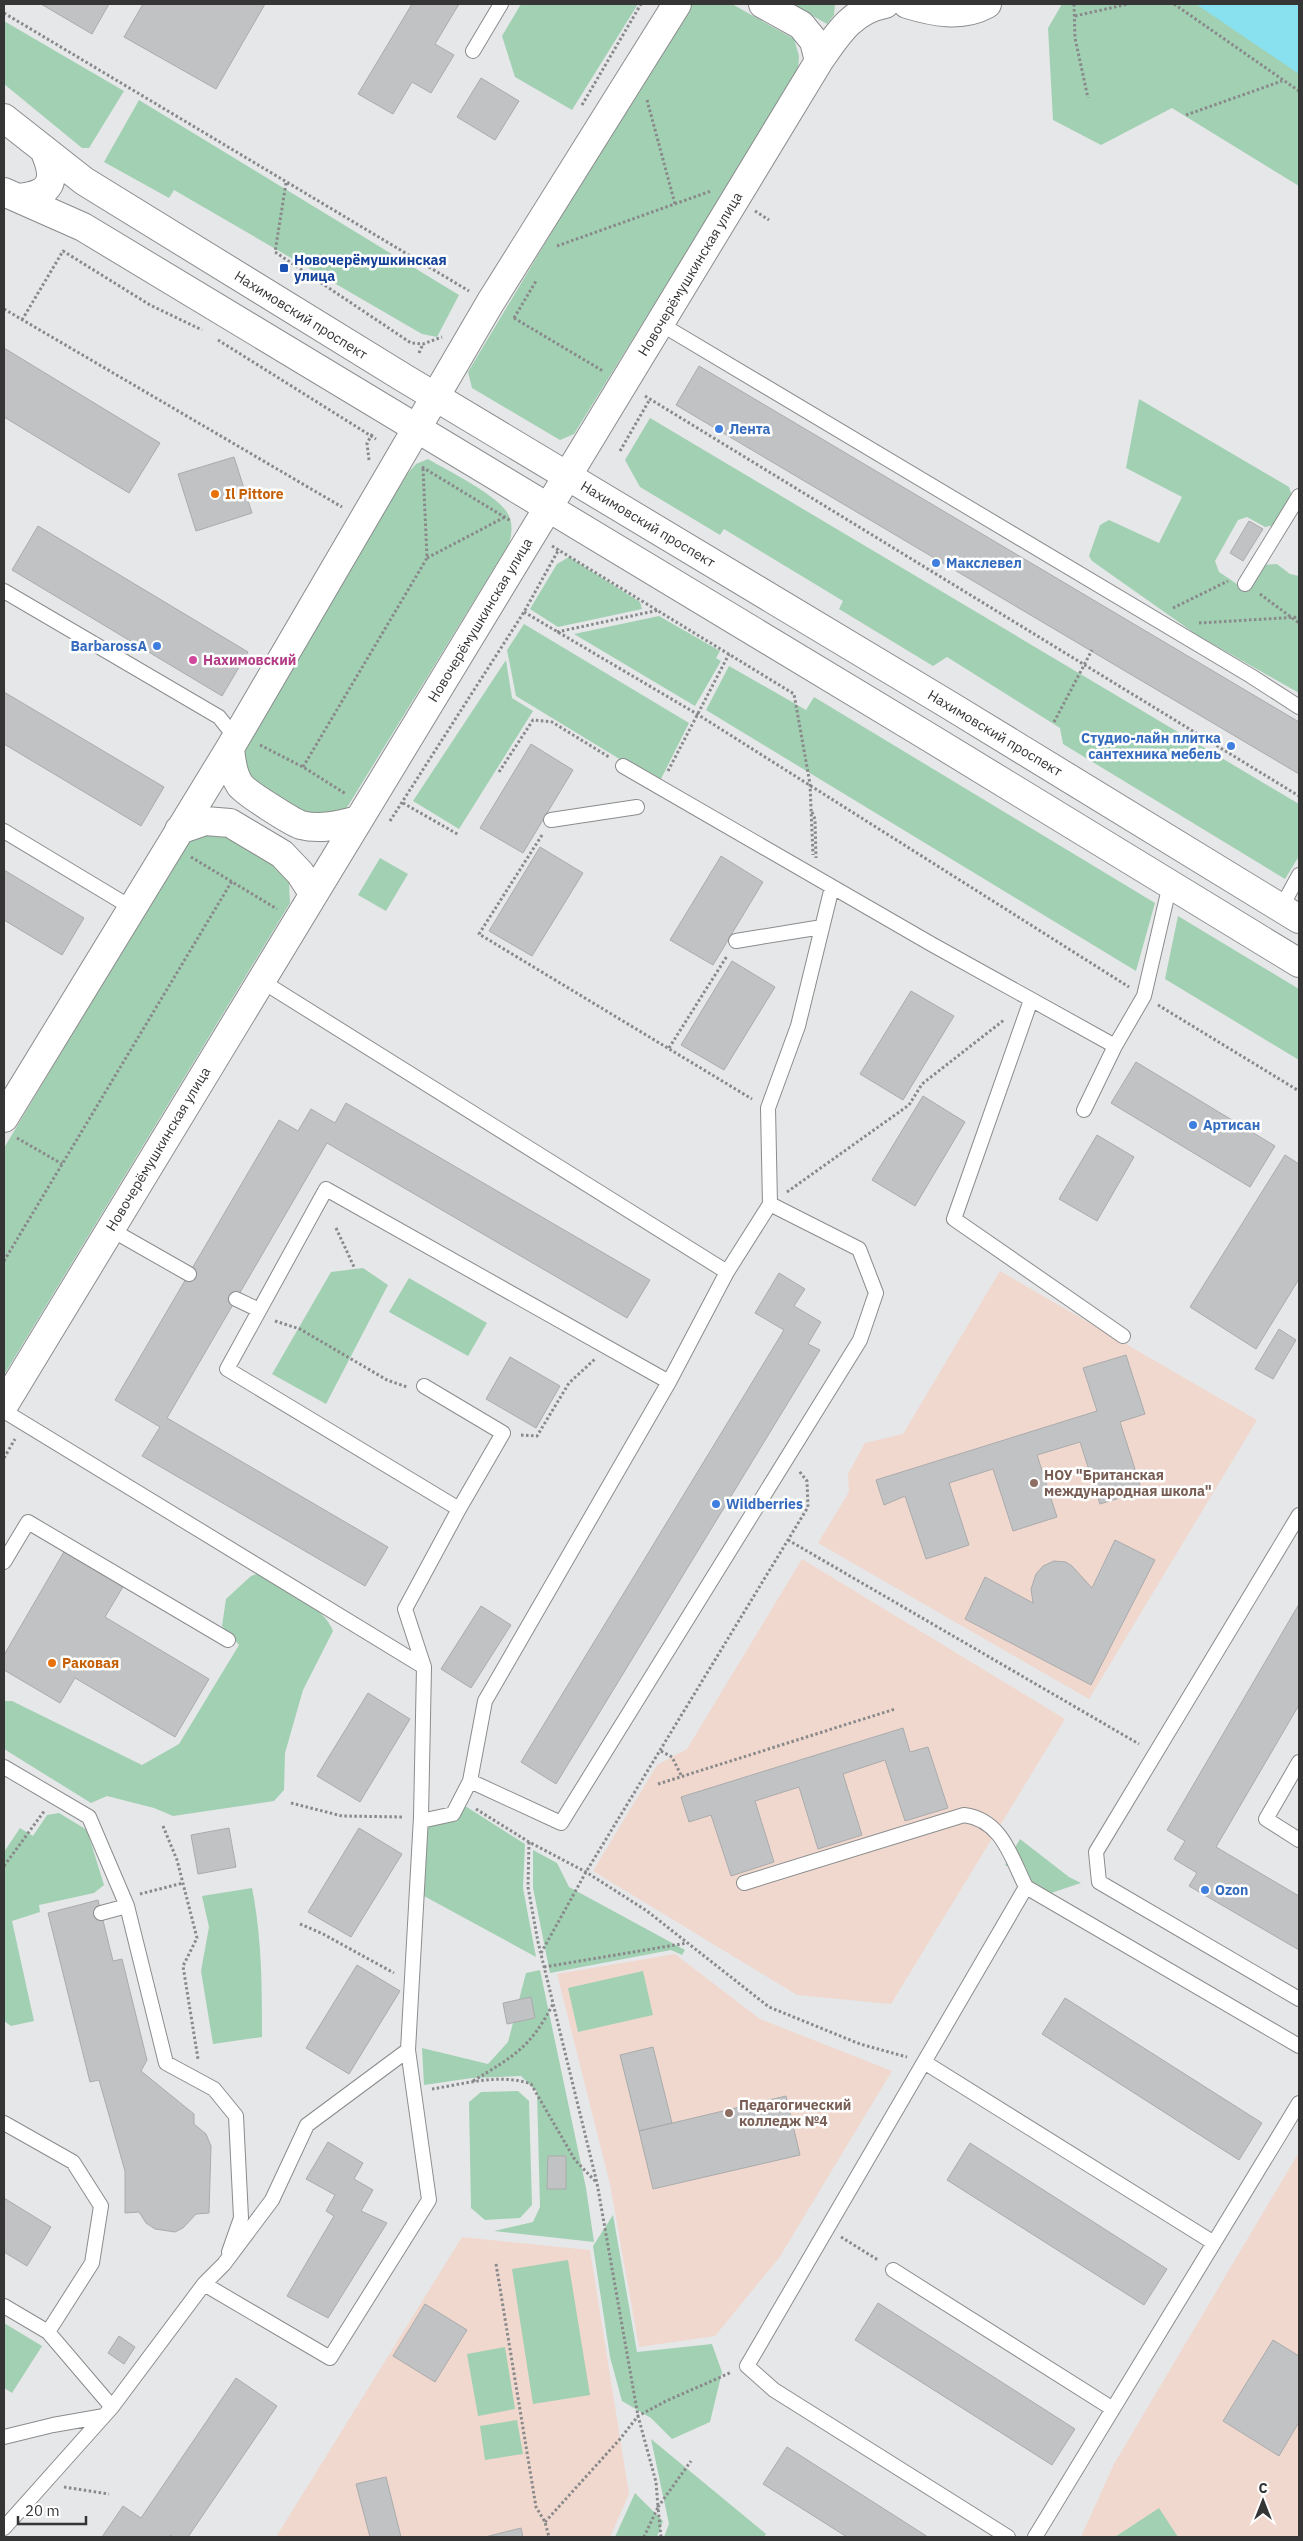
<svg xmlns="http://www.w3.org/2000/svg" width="1303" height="2541" viewBox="0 0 1303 2541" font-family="'IBM Plex Sans',sans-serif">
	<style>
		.education { fill: #f0d8ce }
		.green { fill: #a2d0b3 }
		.water { fill: #89e0ef }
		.building { fill: #c1c2c4; stroke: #aaabad }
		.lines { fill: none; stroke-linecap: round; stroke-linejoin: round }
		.lane-casing { stroke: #8b8c8d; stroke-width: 16 }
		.secondary-casing { stroke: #8b8c8d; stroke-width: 30 }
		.path { stroke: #89898b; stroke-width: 3; stroke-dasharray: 2.5 2.5; stroke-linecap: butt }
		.lane { stroke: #fff; stroke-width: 14 }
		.secondary { stroke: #fff; stroke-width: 28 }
		.transit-dot { fill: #1a4fb4; stroke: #fff; stroke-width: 2 }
		.shop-dot { fill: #3f7fe0; stroke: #fff; stroke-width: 2 }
		.food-dot { fill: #e8710a; stroke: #fff; stroke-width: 2 }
		.hotel-dot { fill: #d1479c; stroke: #fff; stroke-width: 2 }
		.education-dot { fill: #8d6e63; stroke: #fff; stroke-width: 2 }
		.labels { text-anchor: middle; stroke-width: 5; stroke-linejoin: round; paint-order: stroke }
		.transit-label { font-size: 14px; font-weight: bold; fill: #164399; stroke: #fff; text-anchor: start }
		.street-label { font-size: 14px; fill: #353536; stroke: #fff }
		.shop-label { font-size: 14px; font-weight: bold; fill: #366cbe; stroke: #fff; text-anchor: start }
		.food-label { font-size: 14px; font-weight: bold; fill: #c56008; stroke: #fff; text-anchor: start }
		.hotel-label { font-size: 14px; font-weight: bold; fill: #b23c85; stroke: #fff; text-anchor: start }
		.education-label { font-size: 14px; font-weight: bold; fill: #785e54; stroke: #fff; text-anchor: start }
	</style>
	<rect width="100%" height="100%" fill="#e6e7e9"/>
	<path class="education" d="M1000,1271L1257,1420L1089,1699L818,1543L849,1492L848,1474L865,1443L903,1434Z
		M802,1559L1065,1719L891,2004L797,1995L593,1871L657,1765L687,1749Z
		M675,1954L760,2019L892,2071L779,2258L715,2336L639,2347L610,2184L557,1974Z
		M1299,2152V2537H1081L1114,2464Z
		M462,2237L590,2250L629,2494L610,2537H276Z"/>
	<path class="green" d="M521,4H638L572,110L515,77L502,36Z
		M691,4H732L794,39L799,56L798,72L574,434L560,440L472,388L468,372L687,6Z
		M792,4H835L834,15L827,24Z
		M1062,4H1299V186L1172,108L1101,145L1053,120L1048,28Z
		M4,21L124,91L89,148H82L4,84Z
		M139,100L459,295L437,337L422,334L174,190L169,198L104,162Z
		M1139,399L1289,487L1292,496L1274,525L1265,527L1247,517L1238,520L1215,561L1219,572L1240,586L1263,565L1277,564L1290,574L1299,576V693L1197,635L1092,561L1089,556L1100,525L1109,520L1159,543L1182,497L1126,468Z
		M650,418L1299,804V856L1285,879L1063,744L1060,728L947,657L933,666L839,609L843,601L724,529L720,535L640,487L625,460Z
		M428,459C448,471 498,495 508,514C513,523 512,534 509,544L346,809C298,823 285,803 248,776L242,754L246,743L407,474L416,464Z
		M569,557L640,602L642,609L558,627L530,609L557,564Z
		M659,616L720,651L716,658L721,661L695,706L574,634Z
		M524,624L689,723L659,783L516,696L507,650Z
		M506,660L512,698L533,711L459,829L413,801Z
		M729,666L806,710L814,697L1155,903L1136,971L706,710Z
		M205,833L224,834L281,868L289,882L290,903L4,1375V1148L188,841Z
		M380,858L408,874L386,911L358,895Z
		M1178,916L1299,989V1060L1165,979Z
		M363,1268L388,1285L326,1404L272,1374L331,1272Z
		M409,1278L487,1323L468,1356L389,1312Z
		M259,1573C281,1586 325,1607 333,1631L303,1690L285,1753L284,1790L274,1801L173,1816L154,1808L107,1796L91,1803L4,1749V1701H12L142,1765L179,1744L239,1645L222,1626L226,1599L251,1576Z
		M462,1804L525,1844L523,1888L536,1957L424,1896L428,1824Z
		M59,1813L87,1830L104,1885L94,1893L39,1905L40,1912L12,1921L34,2021L11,2026L4,2021V1852L20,1828L33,1836L47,1815Z
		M1020,1839L1069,1877L1081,1883L1051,1893L1005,1865Z
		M533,1850L557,1863L569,1887L685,1950L682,1955L671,1950L550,1973L533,1888Z
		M252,1888C262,1938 262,1986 262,2037L213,2044L201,1971L209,1927L202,1896Z
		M540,1970L586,2188L594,2242L494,2231L533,2222L540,2207L537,2092L521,2076L472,2078L424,2085L422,2048L488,2064L508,2042L526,1973Z
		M643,1971L653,2015L578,2032L568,1988Z
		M518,2091L529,2101L532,2205L520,2218L485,2220L471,2208L469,2102L481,2092Z
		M613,2215L637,2352L712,2344L722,2372L710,2422L672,2439L651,2418L622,2401L610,2357L593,2246Z
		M568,2260L590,2395L533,2404L512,2269Z
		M4,2323L42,2346L12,2393L4,2388Z
		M505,2347L515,2409L478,2416L467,2354Z
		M517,2420L523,2454L485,2460L480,2426Z
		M651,2439L766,2534L764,2537H664L669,2524Z
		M635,2493L663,2521L657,2537H615Z
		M1159,2508L1178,2537H1115Z"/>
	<path class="water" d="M1196,4H1299V74Z"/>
	<path class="building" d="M41,4H109L92,34Z
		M143,4H265L216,89L124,37Z
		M412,4H459L435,44L454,55L431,93L412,82L393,114L358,94Z
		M481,78L519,101L495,140L457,117Z
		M4,348L160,443L129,493L4,417Z
		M699,366L1299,722V774L676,405Z
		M234,457L252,513L196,531L178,474Z
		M1249,521L1263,529L1243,561L1230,553Z
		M38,526L248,652L222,696L12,570Z
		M4,692L164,787L141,826L4,744Z
		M531,744L573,770L523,853L480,828Z
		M540,847L583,873L532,956L489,931Z
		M721,856L763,882L713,965L670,940Z
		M4,870L84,918L62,955L4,920Z
		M732,961L775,987L724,1070L681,1045Z
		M911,991L954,1016L903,1100L860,1074Z
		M1136,1062L1275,1146L1250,1187L1111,1103Z
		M923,1096L965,1122L915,1206L872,1180Z
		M346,1103L650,1280L627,1318L327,1143L167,1418L388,1547L365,1586L142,1456L160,1427L115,1400L279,1120L298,1131L311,1109L335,1123Z
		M1097,1135L1134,1157L1097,1221L1059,1199Z
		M1285,1155L1299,1164V1279L1256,1349L1190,1307Z
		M779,1273L805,1289L794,1306L821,1322L808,1344L820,1350L556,1784L521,1762L784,1330L755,1313Z
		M1279,1329L1296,1340L1273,1379L1255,1369Z
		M1126,1355L1145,1414L1120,1422L1142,1491L1100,1504L1080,1442L1037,1455L1057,1517L1013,1531L993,1469L949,1483L969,1545L926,1559L905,1496L884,1505L876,1480L1097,1411L1083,1368Z
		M510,1357L560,1386L536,1428L486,1399Z
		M1115,1540L1155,1560L1091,1685L965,1619L985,1577L1033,1603L1031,1589L1036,1574L1043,1566L1054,1561L1066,1562L1072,1566L1092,1588Z
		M65,1550L124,1585L105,1617L209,1679L175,1737L75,1678L60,1703L4,1670V1655Z
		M1299,1604V1705L1216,1847L1299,1896V1950L1189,1886L1197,1873L1174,1859L1185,1841L1167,1830Z
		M481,1606L511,1625L471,1688L441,1669Z
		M368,1693L410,1719L360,1802L317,1776Z
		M903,1728L910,1752L928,1747L948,1808L905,1821L885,1760L843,1774L862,1835L818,1849L799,1787L755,1801L774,1862L731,1876L711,1815L689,1822L681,1797Z
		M229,1828L236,1867L198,1874L191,1835Z
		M359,1828L402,1854L351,1937L308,1912Z
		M98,1900L113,1961L122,1959L147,2060L141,2071L194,2114V2124L206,2134L211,2146L209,2213L196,2214L183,2228L175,2232L155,2229L146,2223L139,2212L125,2213V2171L99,2080L90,2082L48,1913Z
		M357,1965L400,1991L349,2074L306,2048Z
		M531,1997L535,2018L507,2024L503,2003Z
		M1065,1998L1262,2123L1239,2160L1042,2034Z
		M653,2047L672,2123L639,2131L620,2055Z
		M786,2096L800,2155L653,2189L639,2131Z
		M328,2142L363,2163L354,2179L373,2190L361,2211L387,2223L328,2318L287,2296L334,2216L326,2211L335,2195L306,2179Z
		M970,2143L1167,2269L1144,2305L947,2180Z
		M548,2156H566V2189H547Z
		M4,2198L51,2227L27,2266L4,2252Z
		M878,2303L1075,2429L1052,2465L855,2340Z
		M425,2304L467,2330L435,2382L393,2356Z
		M119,2336L135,2347L124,2364L108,2353Z
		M1273,2340L1299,2356V2422L1279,2456L1223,2421Z
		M236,2378L277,2406L188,2537H174L170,2535L169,2537H102L123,2506L141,2518Z
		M787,2447L928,2537H847L763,2484Z
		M386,2477L401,2537H370L356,2484Z
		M521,2528L523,2537H485Z"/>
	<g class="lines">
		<defs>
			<path id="lane" d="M473,51L501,4
				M659,323L1251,676L1299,707
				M1245,584L1299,496
				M4,591L219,717L235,737
				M623,766L933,945L1115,1046
				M551,820L637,807
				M4,831L132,908
				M1281,908L1299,875
				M736,941L822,927
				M260,980L727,1272
				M1031,1000L954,1219L1123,1336
				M1084,1110L1115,1046L1144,996L1170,884
				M110,1229L189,1274
				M236,1299L259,1310
				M424,1386L503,1433L459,1509
				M4,1411L424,1667
				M1299,1515L1096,1852L1099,1882L1299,1999
				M4,1562L28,1522L228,1640
				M1299,1762L1266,1819L1299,1840
				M4,1767L89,1817L127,1906
				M470,1781L561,1823L860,1340L876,1293L859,1249L770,1204
				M421,1821L453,1814L470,1781L485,1701L669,1382L727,1272L770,1204L768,1108L798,1026L832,887
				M744,1883L964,1815C1002,1820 1011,1857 1026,1887
				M101,1913L127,1906L166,2063L214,2089L236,2116L241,2218L229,2252
				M924,2062L1214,2243
				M4,2123L73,2162L101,2206L92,2263L48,2332
				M893,2270L1113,2409
				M204,2284L330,2358L429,2200L408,2050
				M4,2306L48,2332L112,2407
				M4,2437L53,2425L104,2416
				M4,2528L112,2407L204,2284L224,2264L272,2200L307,2125L408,2050L421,1817L424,1667L405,1609L459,1509L227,1369L326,1189L669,1382
				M1008,2537L774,2390L747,2366L1026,1887L1299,2046
				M1035,2537L1299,2103"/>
			<path id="secondary" d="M763,4L801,25L814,41L819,61
				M907,4C933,12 962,18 987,4
				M4,118L84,181L404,378L949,705L1299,919
				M4,192L83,227L932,739L1299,963
				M18,198C52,195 57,180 45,152
				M230,748C231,760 233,775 240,785C246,793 292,822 301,825C320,830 340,825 358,820
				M179,830L205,821L230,823L282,854L300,873L313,893
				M4,1118L230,748L490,303L677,4
				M4,1405L819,61C837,35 852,10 885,4"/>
		</defs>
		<use href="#lane" class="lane-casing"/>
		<use href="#secondary" class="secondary-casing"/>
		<path class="path" d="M1074,4L1075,38L1088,98
			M1174,4L1299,91
			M4,13L469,291
			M1075,16L1128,4
			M647,100L675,204
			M582,105L641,4
			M1186,115L1282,81
			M286,183L275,252L411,343L423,344L442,337
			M755,211L769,220
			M557,246L711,191
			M4,309L342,507
			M514,318L536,281
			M514,318L603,371
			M22,320L63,251L150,305L202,330
			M218,340L376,439
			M419,353L423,344
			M645,396L1299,796
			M620,451L650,399
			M369,460L367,443L373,433
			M422,467L511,521
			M552,546L794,694L810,784L813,855
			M427,558L505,517
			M1260,594L1299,623
			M1173,608L1228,581
			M524,612L697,714L1129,987
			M1199,623L1299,617
			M557,632L659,610
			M1054,722L1092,650
			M260,745L303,767L346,794
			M303,767L427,558L423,468
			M668,771L729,654
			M499,772L533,720L552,722L609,757
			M403,803L459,835
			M812,812L815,819L816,858
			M390,821L524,612L559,549
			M542,835L479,934L752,1099
			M191,857L277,909
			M1158,1005L1299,1091
			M669,1048L727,956
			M17,1138L62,1164
			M787,1192L909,1105L922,1084L1004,1020
			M336,1228L355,1269
			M4,1261L232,881
			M275,1321L300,1329L387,1380L407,1387
			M521,1435L537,1436L569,1383L595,1359
			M4,1458L15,1439
			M788,1540L1139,1744
			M661,1751L672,1757L682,1777
			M658,1784L895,1709
			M291,1803L342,1816L403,1817
			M476,1809L529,1842L586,1872L647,1911L769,2007L860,2044L907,2057
			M163,1826L177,1860L197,1938L183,1966L198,2059
			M529,1842L528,1887L538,1942L597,2183L638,2416L656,2482L658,2507L644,2537
			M4,1866L45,1810
			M140,1894L183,1883
			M300,1924L323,1934L394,1973
			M541,1953L586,1872L808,1507L807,1481L799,1471
			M544,1967L687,1943
			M473,2081C514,2056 530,2048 553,2004
			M432,2089C463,2084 501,2073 531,2084L575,2160L596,2182
			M841,2237L878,2260
			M496,2264L536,2507L545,2522L549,2537
			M64,2487L109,2494
			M545,2522L620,2439L638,2416L666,2401L732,2372
			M661,2537L658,2507L691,2461"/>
		<use href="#lane" class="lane"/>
		<use href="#secondary" class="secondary"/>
	</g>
	<rect class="transit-dot" x="279" y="263" width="10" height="10" rx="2.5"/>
	<g class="shop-dot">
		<circle cx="719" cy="429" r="5"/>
		<circle cx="936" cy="563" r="5"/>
		<circle cx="157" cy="646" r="5"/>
		<circle cx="1231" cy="746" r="5"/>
		<circle cx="1193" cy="1125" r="5"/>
		<circle cx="716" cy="1504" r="5"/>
		<circle cx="1205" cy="1890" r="5"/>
	</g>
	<g class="food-dot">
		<circle cx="215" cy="494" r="5"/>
		<circle cx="52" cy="1663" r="5"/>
	</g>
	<circle class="hotel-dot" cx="193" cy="660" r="5"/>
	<g class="education-dot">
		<circle cx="1034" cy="1483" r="5"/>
		<circle cx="729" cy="2113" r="5"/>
	</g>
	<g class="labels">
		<g class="transit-label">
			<text x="294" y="265">Новочерёмушкинская<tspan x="294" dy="16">улица</tspan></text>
		</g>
		<g class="street-label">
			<text transform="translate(690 274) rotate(-59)" y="5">Новочерёмушкинская улица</text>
			<text transform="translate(301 315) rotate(32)" y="5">Нахимовский проспект</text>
			<text transform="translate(648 524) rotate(31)" y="5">Нахимовский проспект</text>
			<text transform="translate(480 620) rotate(-59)" y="5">Новочерёмушкинская улица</text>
			<text transform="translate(995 733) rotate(31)" y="5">Нахимовский проспект</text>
			<text transform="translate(158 1149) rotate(-59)" y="5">Новочерёмушкинская улица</text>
		</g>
		<g class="shop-label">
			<text x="729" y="434">Лента</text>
			<text x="946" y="568">Макслевел</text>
			<text x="147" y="651" text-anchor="end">BarbarossA</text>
			<text x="1221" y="743" text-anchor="end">Студио-лайн плитка<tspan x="1221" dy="16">сантехника мебель</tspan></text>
			<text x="1203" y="1130">Артисан</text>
			<text x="726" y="1509">Wildberries</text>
			<text x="1215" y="1895">Ozon</text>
		</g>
		<g class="food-label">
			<text x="225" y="499">Il Pittore</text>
			<text x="62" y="1668">Раковая</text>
		</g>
		<g class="hotel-label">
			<text x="203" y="665">Нахимовский</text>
		</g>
		<g class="education-label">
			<text x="1044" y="1480">НОУ "Британская<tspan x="1044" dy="16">международная школа"</tspan></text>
			<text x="739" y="2110">Педагогический<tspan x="739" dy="16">колледж №4</tspan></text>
		</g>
	</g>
	<rect width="1303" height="2541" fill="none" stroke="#353536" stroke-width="10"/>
	<g transform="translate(1263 2501)" stroke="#ffffff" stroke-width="4" paint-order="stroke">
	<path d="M0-4L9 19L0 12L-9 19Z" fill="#353536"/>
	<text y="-8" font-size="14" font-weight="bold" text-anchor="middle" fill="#353536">С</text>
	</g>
	<path d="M18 2516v8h68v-8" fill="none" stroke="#353536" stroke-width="2.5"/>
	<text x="25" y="2516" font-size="15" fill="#353536" stroke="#ffffff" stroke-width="4" paint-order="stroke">20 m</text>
</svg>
